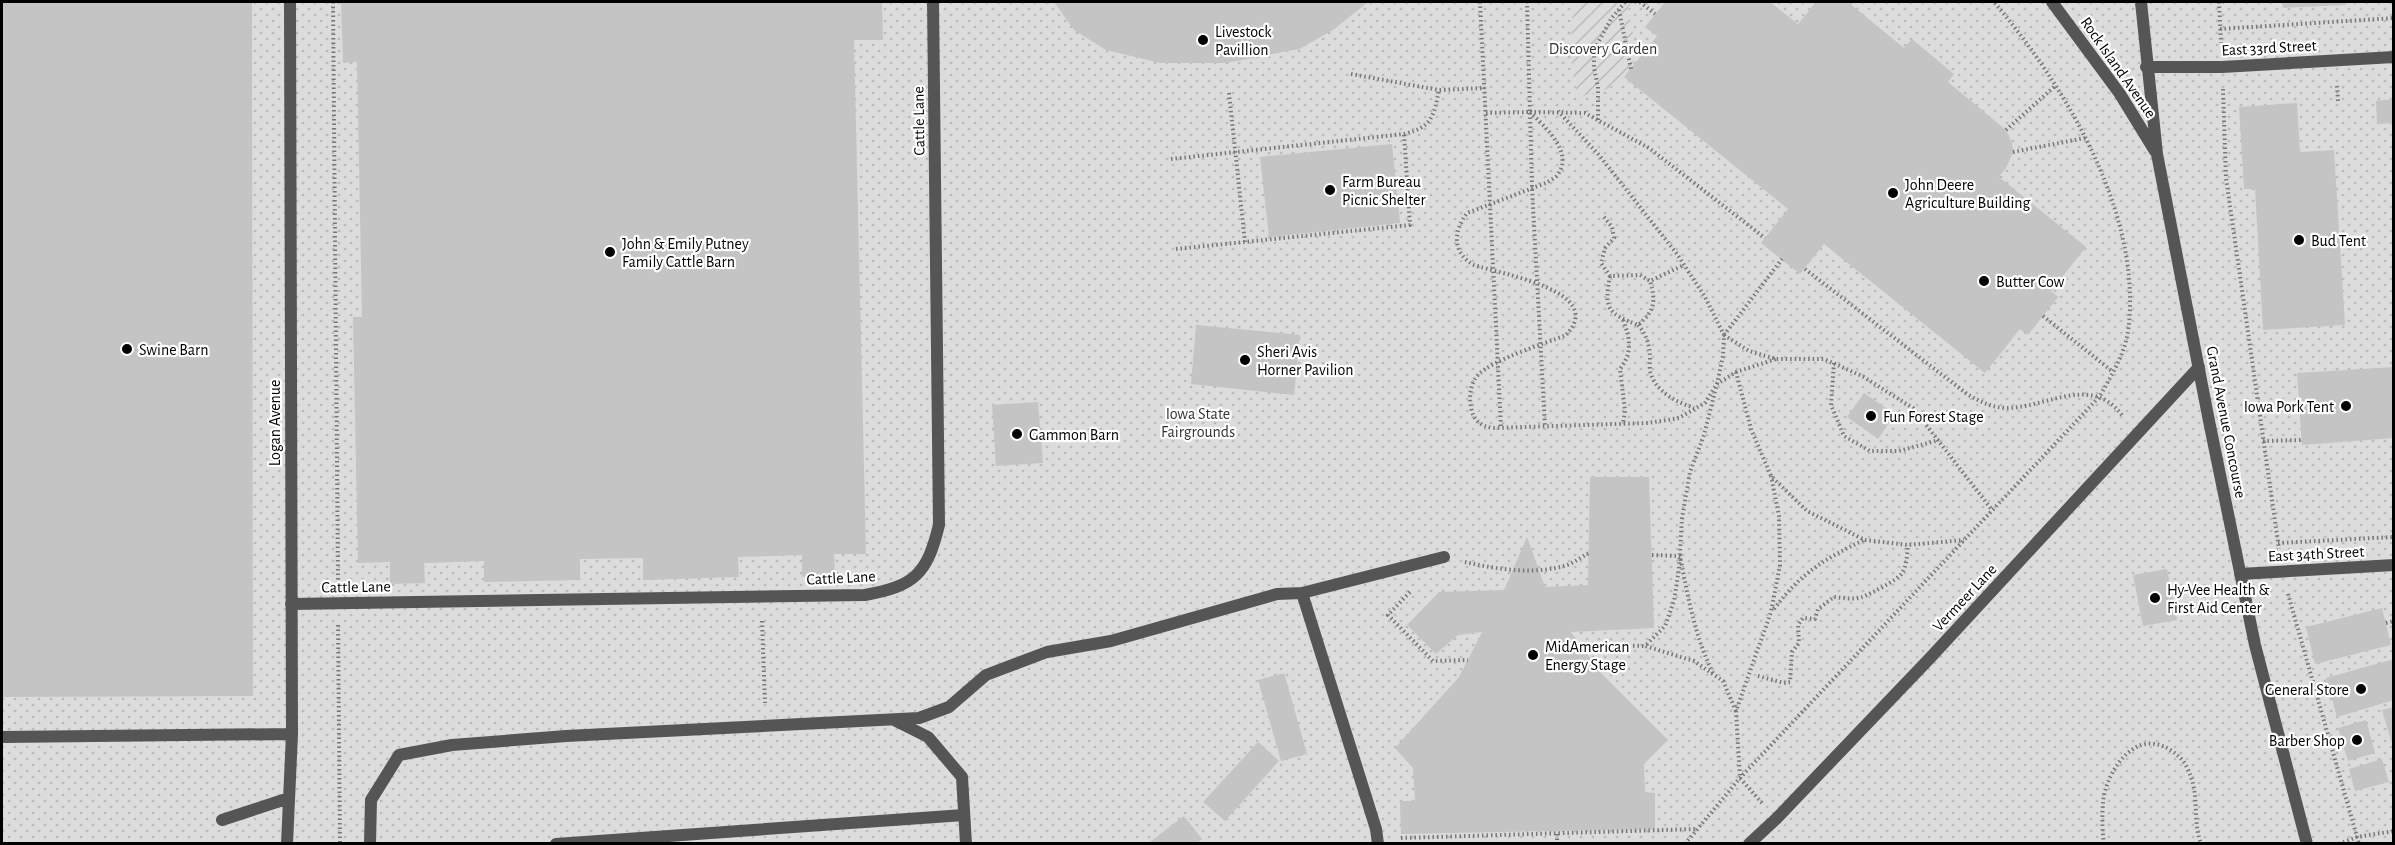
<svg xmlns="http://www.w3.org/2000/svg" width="2395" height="845" viewBox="0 0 2395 845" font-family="'Alegreya Sans',sans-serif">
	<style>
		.park { fill: url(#park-dots) }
		.garden { fill: url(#garden-furrows) }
		.building { fill: #c4c4c4 }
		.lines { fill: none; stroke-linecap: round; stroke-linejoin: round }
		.path { stroke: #777; stroke-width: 4; stroke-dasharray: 1.5 3; stroke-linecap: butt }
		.lane { stroke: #555; stroke-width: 12 }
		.poi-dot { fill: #000; stroke: #fff; stroke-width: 2 }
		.labels { text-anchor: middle; stroke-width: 4.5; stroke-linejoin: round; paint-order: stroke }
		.poi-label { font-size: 16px; fill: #000; stroke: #fff; text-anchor: start }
		.street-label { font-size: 16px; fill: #000; stroke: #fff }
		.park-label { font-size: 16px; fill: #333; stroke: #fff }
	</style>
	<defs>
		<pattern id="park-dots" width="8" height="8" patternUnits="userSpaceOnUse" patternTransform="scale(1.5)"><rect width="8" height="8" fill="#dcdcdc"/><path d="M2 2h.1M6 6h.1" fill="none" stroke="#bbb" stroke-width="1.8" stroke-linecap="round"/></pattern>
		<pattern id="garden-furrows" width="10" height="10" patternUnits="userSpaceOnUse" patternTransform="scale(1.5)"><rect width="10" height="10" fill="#dcdcdc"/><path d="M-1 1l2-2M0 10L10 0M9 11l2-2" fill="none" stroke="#bbb"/></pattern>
	</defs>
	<rect width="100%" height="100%" fill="#fff"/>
	<path class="park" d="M2,2H2393V843L2,844Z"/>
	<path class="garden" d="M1574,2H1633L1628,7C1629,22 1635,35 1635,50C1635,80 1604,94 1578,96C1569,67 1570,32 1574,2Z"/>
	<path class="building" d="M2,2H252L253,696L2,697Z
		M341,2H882L883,40H854L866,554H834L835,576L802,577V555L738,557L739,577L643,580V558L580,559V580L484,582V561L424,563L425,583L390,584V562L358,563L353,317H362L357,62L343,63Z
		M1054,2H1368L1333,30L1299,49L1226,63H1160L1106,50L1074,30Z
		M1665,2H1770L1798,24L1816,2H1848L1904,48L1912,39L1954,74L1948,82L2006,130L2012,143L2013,152L2006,168L1999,177L2086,247L2051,291L2058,297L2028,335L2020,329L1985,373L1824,244L1800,274L1761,243L1788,209L1624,77L1657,36L1645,27Z
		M2282,2H2346V5L2283,8Z
		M2394,99V123L2377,124L2376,101Z
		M2297,103L2300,152L2334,150L2345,325L2263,330L2255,189H2244L2239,107Z
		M1392,144L1400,223L1269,237L1260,157Z
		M1196,325L1300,335L1294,395L1191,384Z
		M2394,367V438L2302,445L2297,373Z
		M1864,393L1895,414L1878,439L1847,417Z
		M1038,402L1043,463L996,466L992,405Z
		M1590,477H1649L1654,628L1571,632L1602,674L1668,740L1644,764L1645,792L1655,793V829L1401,834L1400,801H1415L1413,768L1395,748L1459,677L1482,632L1458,635L1436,654L1407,625L1439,592L1504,590L1527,537L1545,587L1588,585Z
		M2167,569L2177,620L2143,626L2133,575Z
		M2382,608L2391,645L2315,664L2306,627Z
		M2394,659V700L2337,717L2326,678Z
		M1284,673L1307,754L1281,761L1258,680Z
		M2394,707V747H2393L2382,710Z
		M2366,720L2375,753L2348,761L2338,728Z
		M1258,742L1279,761L1225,821L1203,802Z
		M2382,759L2389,782L2355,791L2349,769Z
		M1184,816L1202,839L1196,844H1147Z"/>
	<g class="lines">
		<path class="path" d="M333,2L338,582
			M1480,2L1501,428
			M1640,2L1655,14
			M2219,2L2221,43
			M1619,10L1631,69
			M2220,29L2394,18
			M1351,74L1439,90L1485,88
			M2337,86L2338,101
			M2223,89L2226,178L2279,549
			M1229,93L1245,242
			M1530,112C1544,126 1574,152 1558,174C1556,178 1550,180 1546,183L1467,213C1453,232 1452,253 1474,265C1500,274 1608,291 1566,335C1544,344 1491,360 1477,376C1470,385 1469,397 1471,407C1473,420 1480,426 1493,428L1648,423L1679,418L1705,403L1717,384L1723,356L1724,335L1705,297L1677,254L1599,155L1558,111
			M1530,112L1585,113L1649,148L1765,238
			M1486,113L1530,112L1527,2
			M1530,113L1532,188L1545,427
			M1598,120V87L1594,68V50L1611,19L1625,2
			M2006,130L2055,86
			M2013,152L2085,138
			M1171,159L1404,134C1432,127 1434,116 1439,90
			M1604,217L1612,227L1614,238L1605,248L1601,263L1610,276L1640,275L1650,281L1684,265
			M1176,249L1410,225L1404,134
			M1805,269L1967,394C1979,401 1990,407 2005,408C2045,409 2090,373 2122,415
			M1610,276C1604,309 1607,313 1638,325C1655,311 1656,301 1650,281
			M2043,316L2113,372
			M1623,320C1630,338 1633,352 1620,369L1625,411L1623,424
			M1638,325C1647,335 1650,346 1650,360C1650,364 1649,370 1651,374C1657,393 1677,402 1694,408
			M1724,335L1749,351L1776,359H1824L1862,376L1913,408L1992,510
			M1724,335L1782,259
			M1834,363L1831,405L1844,436L1870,451H1899L1939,440
			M1736,372L1751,429L1771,476L1807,511L1865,540L1908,545L1964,540
			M2263,441L2301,440
			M2278,543L2394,537
			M1652,555L1680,556C1688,597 1695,638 1714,675
			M1465,562C1496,569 1533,575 1564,566C1573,564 1581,557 1589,553
			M1410,592L1388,615L1433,661L1468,660
			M2288,594L2359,844
			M1774,609C1801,573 1824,559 1864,540
			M762,621L765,703
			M2386,623L2394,621
			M338,625L340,844
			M1579,644L1645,646
			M1758,676L1784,683L1790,682L1792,652L1799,643L1798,625L1803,618L1815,619L1818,609L1834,597C1843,598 1853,600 1862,597C1870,594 1898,580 1902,573C1907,565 1907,554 1908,545
			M1736,711L1723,681L1694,661L1645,646L1665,626L1674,601L1679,569L1682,518L1690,472L1704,435L1717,384L1736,372L1776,359
			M1762,803L1740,778L1736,711L1771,612L1780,565L1779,516L1771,476
			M1557,834V844
			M1401,838L1696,829
			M1685,844L1740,778L2100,396C2112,374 2127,351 2129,324C2140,210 2065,86 1994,2
			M2104,844C2102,830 2102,815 2103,802C2105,778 2127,739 2155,744C2165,745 2180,755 2185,764C2202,793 2191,816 2201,844
			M2339,844L2357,837L2394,831"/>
		<path class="lane" d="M2052,2L2120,94L2155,151
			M2141,2L2157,154L2209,421L2255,645L2307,844
			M2146,67H2222L2394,57
			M2240,574L2394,565
			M1302,593L1444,557
			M291,604L865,595C915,586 927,574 939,525L933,2
			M894,720L928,737L962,777L966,844
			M2,737L292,734
			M222,820L289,798
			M287,844L292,734L290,2
			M370,844L371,800L399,755L452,745L566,736L919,718L949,707L986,675L1047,652L1111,641L1277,594L1302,593L1376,829L1378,844
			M556,844L964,815
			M1749,844L1776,819L1930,658L2199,367"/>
	</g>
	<g class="poi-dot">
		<circle cx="1203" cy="40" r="6"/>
		<circle cx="1330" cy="190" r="6"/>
		<circle cx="1893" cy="193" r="6"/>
		<circle cx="2299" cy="240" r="6"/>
		<circle cx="610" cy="252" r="6"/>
		<circle cx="1984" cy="281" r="6"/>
		<circle cx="127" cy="349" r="6"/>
		<circle cx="1245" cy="360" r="6"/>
		<circle cx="2346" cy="406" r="6"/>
		<circle cx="1871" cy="416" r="6"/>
		<circle cx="1017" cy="434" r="6"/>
		<circle cx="2155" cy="598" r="6"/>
		<circle cx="1533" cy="655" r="6"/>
		<circle cx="2361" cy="689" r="6"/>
		<circle cx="2357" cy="740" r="6"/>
	</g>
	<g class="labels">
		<g class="poi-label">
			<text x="1215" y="37">Livestock<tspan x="1215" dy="18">Pavillion</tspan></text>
			<text x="1342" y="187">Farm Bureau<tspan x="1342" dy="18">Picnic Shelter</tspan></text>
			<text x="1905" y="190">John Deere<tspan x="1905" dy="18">Agriculture Building</tspan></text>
			<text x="2311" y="246">Bud Tent</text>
			<text x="622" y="249">John &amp; Emily Putney<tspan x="622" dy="18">Family Cattle Barn</tspan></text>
			<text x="1996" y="287">Butter Cow</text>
			<text x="139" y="355">Swine Barn</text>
			<text x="1257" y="357">Sheri Avis<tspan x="1257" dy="18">Horner Pavilion</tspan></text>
			<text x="2334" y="412" text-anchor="end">Iowa Pork Tent</text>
			<text x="1883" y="422">Fun Forest Stage</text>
			<text x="1029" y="440">Gammon Barn</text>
			<text x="2167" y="595">Hy-Vee Health &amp;<tspan x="2167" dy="18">First Aid Center</tspan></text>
			<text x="1545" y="652">MidAmerican<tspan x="1545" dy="18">Energy Stage</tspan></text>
			<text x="2349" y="695" text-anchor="end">General Store</text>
			<text x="2345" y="746" text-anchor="end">Barber Shop</text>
		</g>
		<g class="street-label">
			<text transform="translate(2269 47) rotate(-3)" y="6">East 33rd Street</text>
			<text transform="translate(2119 67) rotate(55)" y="6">Rock Island Avenue</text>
			<text transform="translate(918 121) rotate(-91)" y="6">Cattle Lane</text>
			<text transform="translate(2227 422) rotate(79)" y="6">Grand Avenue Concourse</text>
			<text transform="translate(274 423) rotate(-90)" y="6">Logan Avenue</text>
			<text transform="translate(2316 553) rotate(-3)" y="6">East 34th Street</text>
			<text transform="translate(841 577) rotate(-3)" y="6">Cattle Lane</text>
			<text transform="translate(356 586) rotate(-1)" y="6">Cattle Lane</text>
			<text transform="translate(1964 597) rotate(-47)" y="6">Vermeer Lane</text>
		</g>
		<g class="park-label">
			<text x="1603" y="54">Discovery Garden</text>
			<text x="1198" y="419">Iowa State<tspan x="1198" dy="18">Fairgrounds</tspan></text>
		</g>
	</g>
	<rect width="2395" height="845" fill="none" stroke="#000000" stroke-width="6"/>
</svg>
